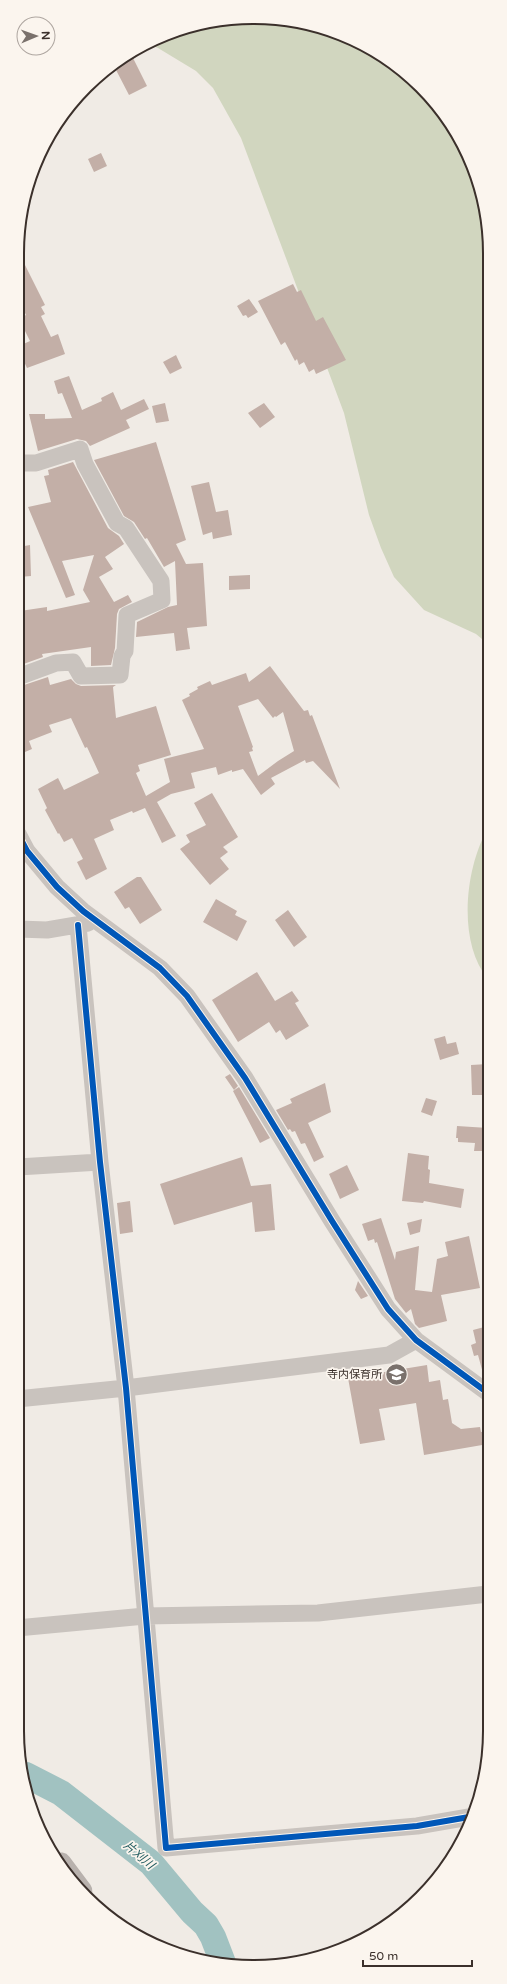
<svg xmlns="http://www.w3.org/2000/svg" width="507" height="1984" viewBox="0 0 507 1984" font-family="'Varela Round','Noto Sans JP',sans-serif">
	<style>
		.green { fill: #d1d6bf }
		.lines { fill: none; stroke-linecap: round; stroke-linejoin: round }
		.river { stroke: #a1c2c1; stroke-width: 26 }
		.building { fill: #c3afa7; fill-rule: evenodd }
		.minor { stroke: #c9c3be; stroke-width: 17 }
		.major { stroke: #b8b1ad; stroke-width: 21 }
		.cycleway-casing { stroke: #fbf5ee; stroke-width: 8 }
		.cycleway { stroke: #0057b8; stroke-width: 6 }
		.labels { text-anchor: middle; stroke-width: 3.5; stroke-linejoin: round; paint-order: stroke }
		.poi-label { font-size: 11px; fill: #3b302b; stroke: #fbf5ee; text-anchor: end }
		.water-label { font-size: 12px; font-style: italic; fill: #1f5a5e; stroke: #fbf5ee }
		.rim { fill: none; stroke: #3b302b; stroke-width: 2 }
	</style>
	<rect width="100%" height="100%" fill="#f0ebe5"/>
	<path class="green" d="M285,19L358,41L421,86L466,149L488,223V644L476,634L424,610L394,577L381,548L369,515L344,413L241,138L213,88L196,71L158,48L151,45L193,25Z
		M488,828V979C457,942 465,868 488,828Z"/>
	<g class="lines">
		<path class="river" d="M26,1775L61,1793L151,1863L192,1912L206,1925L213,1937L223,1963"/>
	</g>
	<path class="building" d="M133,58L147,86L129,95L115,68Z
		M101,153L107,166L94,172L88,159Z
		M19,253L45,305L41,307L45,314L41,316L51,337L58,334L65,354L27,368L19,351V346L30,341L19,319L26,315L19,301Z
		M293,284L297,292L301,290L316,321L323,317L346,360L316,374L314,369L309,372L304,362L299,365L297,359L295,361L285,342L281,345L258,301Z
		M249,299L258,312L248,318L246,315L243,316L237,306Z
		M176,355L182,368L170,374L163,362Z
		M69,376L82,410L102,401L101,398L113,392L121,410L144,399L149,409L126,420L130,428L90,446L86,441L77,439L38,451L29,414H45V419L72,418L62,393L58,394L54,381Z
		M165,403L169,421L156,423L152,406Z
		M264,403L275,417L260,428L248,413Z
		M156,442L186,540L176,544L186,564L203,563L207,626L187,628L190,649L176,651L174,633L136,637L137,622L168,607L177,605L175,561L164,567L147,538L145,539L134,522L124,516L94,460Z
		M73,462L108,528L119,536L124,544L105,557L113,569L99,577L114,602L128,595L132,602L119,609L117,614L115,648L111,665L91,666V647L42,654L43,657L18,666V639L24,638L20,611L47,607V611L90,602L83,590L94,555L62,561L75,595L66,598L28,507L51,502L44,476L49,475L48,470Z
		M209,482L216,512L228,510L232,535L213,539L212,532L203,535L191,486Z
		M30,545L31,576L19,577V547Z
		M250,575V589L229,590V576Z
		M270,666L304,711L308,710L310,716L312,715L340,789L313,761L306,763L305,760L271,778L275,784L261,795L243,769L232,772V770L218,775L216,767L191,773L195,788L171,794L157,802L176,836L162,843L145,808L133,813L132,811L110,820L114,830L94,839L107,869L86,880L77,862L83,859L72,838L64,842L59,833L58,834L45,810L47,808L38,789L58,778L64,790L99,773L87,747L85,748L71,718L49,725L52,732L29,741L32,749L18,755V687L48,677L50,685L71,679L76,684L81,686L116,685L113,687L116,718L156,706L171,755L138,765L140,771L136,773L146,796L170,782L164,759L204,749L182,700L190,696L189,694L198,689L197,687L210,681L212,685L246,673L249,682ZM258,699L273,718L275,716L276,717L283,712L294,751L278,761L258,776L249,752L253,751L252,748L253,747L238,706Z
		M212,793L238,837L223,847L228,852L220,858L229,869L210,885L180,849L190,842L186,835L206,825L194,803Z
		M137,877H141L162,910L140,924L129,907L125,909L114,892Z
		M216,899L237,911L235,915L247,921L237,941L203,922Z
		M288,910L307,937L294,947L275,920Z
		M257,972L275,1001L292,991L299,1001L295,1003L309,1026L286,1040L280,1030L276,1033L269,1022L238,1042L212,1000Z
		M445,1036L447,1044L456,1042L459,1054L440,1060L434,1039Z
		M488,1064V1095H472L471,1065Z
		M230,1074L238,1086L234,1090L225,1077Z
		M325,1083L331,1112L308,1123L324,1157L314,1162L305,1143L301,1144L295,1131L292,1132L290,1129L288,1130L276,1110L292,1103L290,1099Z
		M239,1087L270,1138L260,1143L233,1091Z
		M426,1098L437,1101L432,1116L421,1112Z
		M457,1126L488,1128V1151H474L475,1143L458,1142V1138H456Z
		M408,1153L429,1156L428,1169L430,1170L429,1183L464,1189L461,1208L424,1201L423,1203L402,1201Z
		M242,1157L251,1186L271,1184L275,1230L255,1232L252,1202L174,1225L160,1184Z
		M347,1165L359,1190L340,1199L329,1174Z
		M130,1201L133,1232L120,1234L117,1203Z
		M381,1218L395,1260L396,1252L419,1246L415,1290L432,1292L437,1259L448,1256L445,1242L469,1236L480,1288L441,1295L447,1321L419,1328L415,1324L411,1309L406,1313L395,1299L377,1242L375,1243L374,1239L368,1241L362,1224Z
		M422,1219L420,1232L410,1235L407,1223Z
		M358,1281L368,1296L361,1299L355,1290Z
		M488,1326V1379H486L484,1377L478,1355L474,1356L471,1345L476,1343L473,1330Z
		M427,1365L429,1382L440,1380L443,1400L448,1399L452,1423L461,1429L480,1427L481,1432L488,1431V1444L424,1455L416,1403L379,1409L385,1440L360,1444L348,1378Z"/>
	<g class="lines">
		<path class="minor" d="M18,677L56,663L73,662L81,676L120,675L122,656L125,651L127,615L162,600L161,581L126,528L117,523L85,464L80,449L36,463H19
			M18,834L27,851L57,887L83,911L160,968L187,996L245,1078L332,1221L388,1309L416,1340L488,1393
			M78,925L100,1162L126,1388L166,1848L417,1826L469,1817
			M18,929L47,930L88,923
			M18,1167L100,1162
			M17,1399L126,1388L389,1355L416,1340
			M17,1628L145,1616L318,1613L488,1594"/>
		<path class="major" d="M61,1863L82,1891"/>
		<defs>
			<path id="cycleway" d="M18,834L27,851L57,887L83,911L160,968L187,996L245,1078L332,1221L388,1309L416,1340L488,1393
				M78,925L100,1162L126,1388L166,1848L417,1826L469,1817"/>
		</defs>
		<use href="#cycleway" class="cycleway-casing"/>
		<use href="#cycleway" class="cycleway"/>
	</g>
	<defs>
		<symbol id="school-disc" viewBox="-11 -11 22 22"><circle r="9.5" fill="#7a716c" stroke="#fbf5ee"/><path d="M0-5L7-2L0 1L-7-2ZM-4 1L0 2.5L4 1V4Q0 6-4 4Z" fill="#fff"/></symbol>
	</defs>
	<g fill-rule="evenodd">
		<use href="#school-disc" x="384" y="1362" width="25" height="25"/>
	</g>
	<g class="labels">
		<g class="poi-label">
			<text x="382" y="1378">寺内保育所</text>
		</g>
		<g class="water-label">
			<text transform="translate(139 1855) rotate(40)" y="4">片刈川</text>
		</g>
	</g>
	<path d="M0 0H507V1984H0ZM253 24H254A229 229 0 0 1 483 253V1731A229 229 0 0 1 254 1960H253A229 229 0 0 1 24 1731V253A229 229 0 0 1 253 24Z" fill="#fbf5ee" fill-rule="evenodd"/>
	<path class="rim" d="M253 24H254A229 229 0 0 1 483 253V1731A229 229 0 0 1 254 1960H253A229 229 0 0 1 24 1731V253A229 229 0 0 1 253 24Z"/>
	<g transform="translate(36 36) rotate(88)"><circle r="19" fill="#fbf5ee" stroke="#aea6a0"/>
	<path d="M0-3L7 15L0 10L-7 15Z" fill="#7a716c"/>
	<text y="-6" font-size="11" font-weight="bold" text-anchor="middle" fill="#3b302b">N</text>
	</g>
	<path d="M363 1960v6h109v-6" fill="none" stroke="#3b302b" stroke-width="2"/>
	<text x="369" y="1960" font-size="12" fill="#3b302b" stroke="#fbf5ee" stroke-width="3" paint-order="stroke">50 m</text>
</svg>
